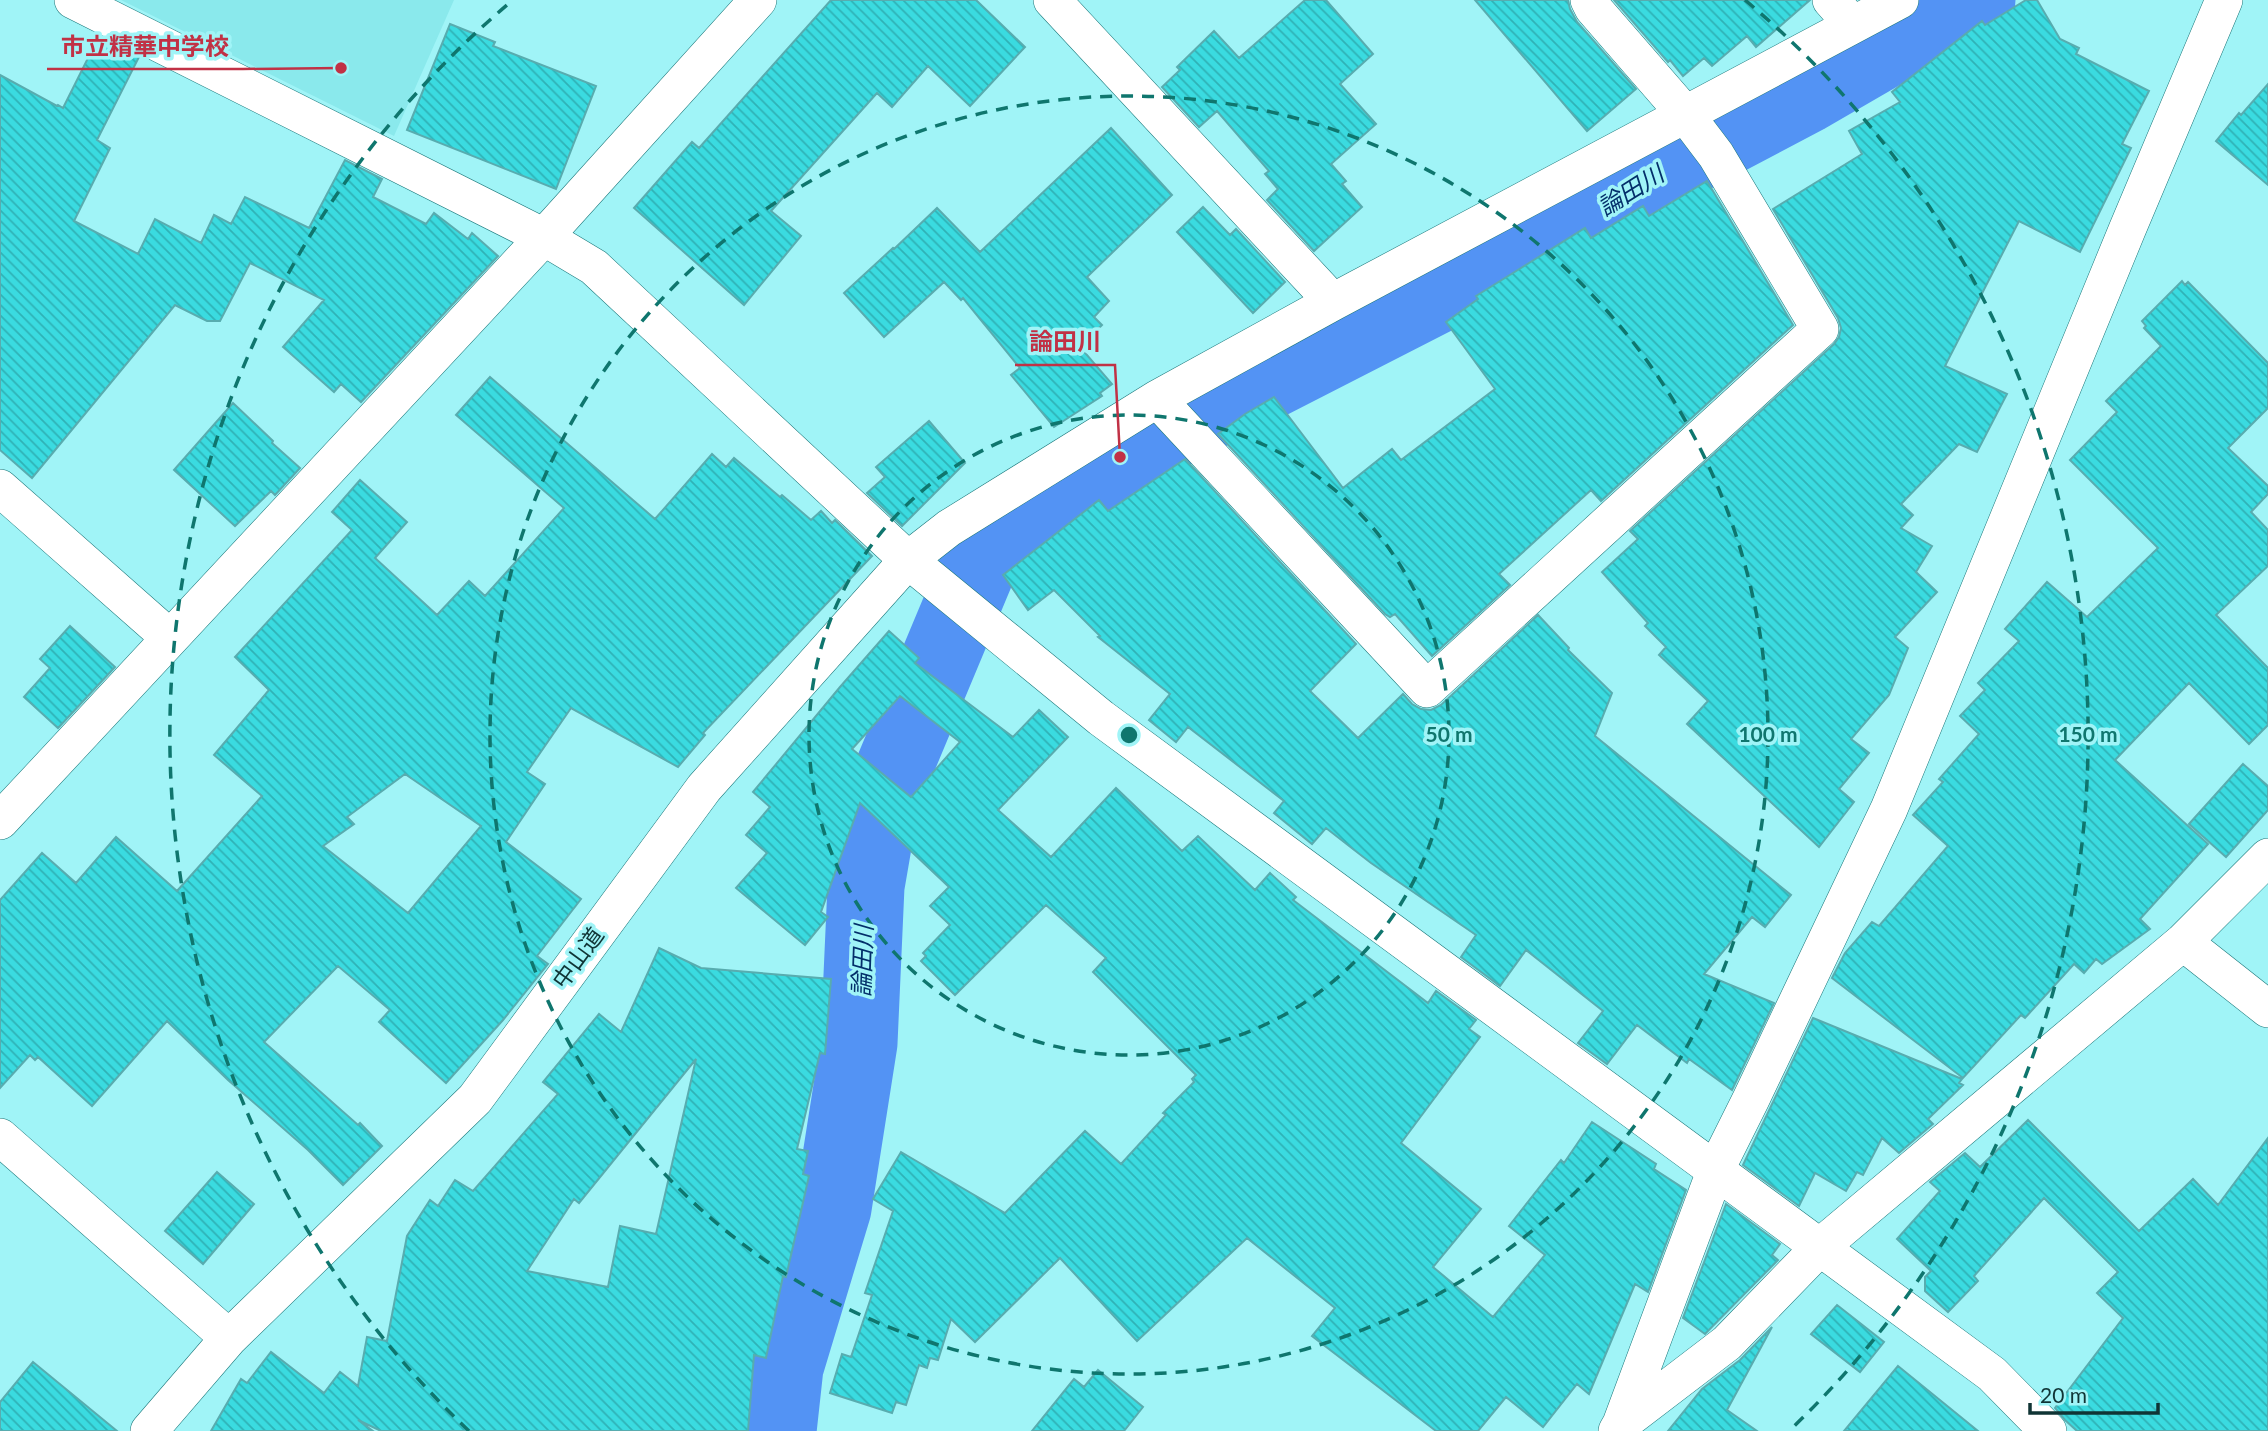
<svg xmlns="http://www.w3.org/2000/svg" width="2268" height="1431" viewBox="0 0 2268 1431" font-family="Lato,'Noto Sans JP',sans-serif">
	<style>
		.built { fill: #8ae9ec }
		.lines { fill: none; stroke-linecap: round; stroke-linejoin: round }
		.river { stroke: #5393f4; stroke-width: 77 }
		.building { fill: url(#building-back-hatch); stroke: #58acaf; stroke-width: 2; fill-rule: evenodd }
		.minor-casing { stroke: #1a777a; stroke-width: 38 }
		.minor { stroke: #fff; stroke-width: 37 }
		.ring { fill: none; stroke: #0f766e; stroke-width: 3.5; stroke-dasharray: 12 9 }
		.labels { text-anchor: middle; stroke-width: 7; stroke-linejoin: round; paint-order: stroke }
		.street-label { font-size: 23px; fill: #103435; stroke: #a0f4f7 }
		.water-label { font-size: 24px; font-style: italic; fill: #032f6a; stroke: #a0f4f7 }
		.centre { fill: #0f766e; stroke: #a0f4f7; stroke-width: 3.5 }
		.ring-label { font-size: 21px; text-anchor: middle; font-weight: bold; fill: #0f766e; stroke: #a0f4f7; stroke-width: 7; stroke-linejoin: round; paint-order: stroke }
		.leader { fill: none; stroke: #c13145; stroke-width: 2.5 }
		.callout-dot { fill: #c13145; stroke: #a0f4f7; stroke-width: 2.5 }
		.callout-label { font-size: 24px; text-anchor: middle; font-weight: bold; fill: #c13145; stroke: #a0f4f7; stroke-width: 7; stroke-linejoin: round; paint-order: stroke }
	</style>
	<defs>
		<pattern id="building-back-hatch" width="6" height="6" patternUnits="userSpaceOnUse" patternTransform="scale(1.75)"><rect width="6" height="6" fill="#3adbe0"/><path d="M-1 5l2 2M0 0l6 6M5-1l2 2" fill="none" stroke="#2fb2b6"/></pattern>
	</defs>
	<rect width="100%" height="100%" fill="#a0f4f7"/>
	<path class="built" d="M121,0H454L394,136Z"/>
	<g class="lines">
		<path class="river" d="M778,1431L785,1367L833,1208L859,1043L866,886L881,799L988,543L1002,539L1036,511L1120,457L1599,212L1620,193L1806,95L1894,44L1977,0"/>
	</g>
	<path class="building" d="M831,0H976L1025,47L970,106L928,66L892,107L877,93L771,211L801,236L744,305L634,208L692,142L699,148Z
		M1305,0H1326L1373,54L1340,84L1376,124L1331,164L1346,181L1342,184L1362,207L1314,251L1267,200L1278,189L1265,174L1269,171L1217,111L1199,127L1162,87L1180,70L1177,67L1214,31L1239,58Z
		M1475,0H1568L1570,9L1577,22L1636,89L1587,131Z
		M1614,0H1810L1756,47L1747,36L1712,66L1704,58L1683,76L1670,60L1668,62Z
		M2026,0H2037L2060,39L2079,48L2076,54L2149,91L2122,144L2131,148L2080,252L2019,221L1945,366L2007,394L1977,452L1959,444L1901,504L1913,515L1901,528L1932,546L1916,572L1937,592L1895,637L1908,648L1889,695L1851,739L1869,753L1839,789L1854,802L1819,847L1687,724L1708,701L1659,655L1666,647L1645,626L1648,623L1602,572L1638,539L1630,531L1834,344L1839,337L1841,328L1838,318L1773,209L1862,154L1849,131L1900,102L1892,92L1982,21L1985,25Z
		M450,24L495,42L493,46L596,86L556,189L407,130Z
		M99,36L139,57L97,140L110,148L74,221L138,254L155,219L201,243L214,215L231,224L245,197L309,228L345,160L382,179L373,197L426,224L434,213L468,239L472,233L498,256L361,402L341,384L334,392L283,347L324,300L250,263L220,321H207L175,305L32,478L0,450V75L57,106L58,105L63,108Z
		M2268,84V185L2216,141L2239,113L2241,115Z
		M1111,128L1172,195L1087,277L1109,301L1094,317L1102,325L1080,347L1112,384L1100,393L1102,396L1054,427L1011,375L1020,368L963,298L961,300L944,282L884,337L844,293L893,248L894,249L937,208L980,252Z
		M1707,181L1793,325L1601,501L1591,490L1499,574L1510,585L1432,656L1395,614L1390,617L1385,614L1218,434L1245,414L1274,397L1343,488L1392,449L1401,460L1495,389L1446,322L1478,299L1476,296L1585,228L1591,238L1643,206L1649,216Z
		M1203,207L1230,235L1236,229L1285,282L1253,313L1177,232Z
		M2182,281L2185,285L2188,282L2268,363V408L2228,448L2268,486V494L2251,512L2268,530V566L2216,615L2268,668V725L2249,744L2189,683L2115,760L2208,844L2140,919L2150,929L2102,964L2096,959L2084,973L2074,964L2025,1018L2021,1015L1963,1078L1832,978L1845,953L1872,922L1879,926L1948,846L1913,815L1943,782L1939,779L1979,734L1960,716L1985,690L1978,683L2019,641L2005,629L2047,582L2087,617L2158,548L2070,460L2117,412L2106,401L2161,346L2144,328L2146,326L2142,321Z
		M490,377L655,519L712,454L726,467L734,458L780,497L782,495L811,520L821,511L832,523L835,520L872,556L703,733L705,735L678,767L571,708L527,772L545,784L506,842L581,899L537,956L548,964L503,1020L446,1083L379,1022L390,1010L338,966L264,1042L358,1125L360,1123L382,1146L343,1185L308,1150L228,1080L167,1021L92,1106L38,1057L35,1060L30,1055L0,1088V900L42,853L76,883L116,837L177,891L262,796L214,755L269,690L235,657L352,530L332,512L360,480L407,522L375,558L437,615L469,581L485,596L564,508L456,415ZM405,774L481,826L408,913L323,846L354,824L347,817Z
		M233,403L273,441L272,443L300,468L275,495L271,491L235,526L174,470Z
		M929,421L965,463L902,526L867,493L885,477L876,467Z
		M1185,459L1356,644L1310,691L1358,738L1403,694L1412,704L1421,709L1431,710L1441,705L1538,615L1569,648L1568,650L1612,693L1595,736L1791,895L1765,927L1752,917L1704,974L1774,1003L1732,1090L1689,1059L1687,1063L1637,1025L1607,1064L1578,1043L1603,1011L1526,950L1500,986L1461,957L1476,935L1371,863L1326,828L1312,844L1274,813L1284,801L1188,727L1176,742L1149,720L1170,694L1098,637L1100,636L1054,590L1028,610L1003,575L1099,500L1108,511Z
		M70,626L115,667L58,728L24,697L50,668L40,659Z
		M889,631L919,658L915,663L1013,737L1039,710L1068,737L998,810L1051,857L1116,788L1182,851L1198,836L1255,890L1270,873L1296,897L1293,900L1428,1003L1436,991L1476,1020L1469,1029L1480,1037L1401,1143L1481,1209L1433,1267L1493,1317L1545,1255L1509,1226L1561,1160L1564,1163L1592,1122L1656,1164L1654,1169L1686,1190L1648,1292L1635,1284L1589,1394L1577,1384L1543,1427L1506,1397L1478,1431H1436L1312,1336L1335,1308L1247,1238L1137,1341L1060,1258L975,1342L951,1319L938,1360L930,1358L927,1368L919,1365L906,1405L896,1402L892,1413L830,1393L842,1354L851,1357L872,1295L865,1293L893,1211L873,1199L901,1152L1005,1213L1085,1131L1121,1164L1166,1115L1163,1113L1194,1082L1192,1079L1196,1075L1093,972L1106,958L1046,905L955,995L921,961L926,956L923,953L950,925L930,906L949,887L860,803L821,912L828,917L805,945L736,888L767,853L746,835L770,807L753,792L840,687ZM900,696L960,742L911,797L852,749Z
		M2243,764L2268,786V810L2226,857L2189,824Z
		M659,948L701,968L831,979L825,1054L820,1053L797,1149L808,1151L803,1174L809,1176L786,1277L783,1276L766,1358L754,1355L748,1431H381L358,1420L373,1431H211L241,1379L247,1383L271,1352L324,1393L340,1372L358,1386L367,1337L387,1341L407,1236L430,1200L438,1206L455,1180L473,1191L558,1094L543,1082L599,1014L621,1032ZM696,1059L656,1234L620,1226L608,1287L527,1271L574,1199L579,1203Z
		M1813,1018L1962,1079L1959,1083L1963,1085L1928,1119L1933,1124L1899,1153L1882,1138L1863,1175L1857,1172L1846,1191L1815,1173L1799,1206L1743,1165Z
		M2028,1120L2139,1231L2193,1179L2218,1205L2268,1138V1431H2077L2065,1420L2055,1408L2123,1318L2097,1293L2118,1272L2044,1198L1974,1276L1978,1281L1948,1312L1925,1291V1277L1931,1271L1897,1239L1940,1191L1930,1182L1965,1153L1980,1167Z
		M217,1172L254,1204L203,1264L165,1231Z
		M1726,1204L1780,1244L1772,1255L1778,1260L1705,1334L1683,1318Z
		M1837,1305L1884,1342L1860,1372L1811,1334Z
		M1772,1327L1727,1410L1757,1431H1668L1702,1389L1740,1360Z
		M33,1362L117,1431H0V1402Z
		M1898,1366L1978,1431H1844Z
		M1098,1370L1143,1407L1124,1431H1032L1074,1379L1084,1387Z"/>
	<g class="lines">
		<defs>
			<path id="minor" d="M73,0L544,237L594,267L908,560L1101,718L1992,1374L2048,1431
				M1052,0L1333,302
				M1831,0L1853,25
				M1157,399L1427,689L1820,329L1716,155L1685,114L1593,8L1589,0
				M0,488L170,638
				M0,821L544,237L758,0
				M2183,942L2268,1009
				M0,1137L229,1338
				M1621,1424L1727,1343L1821,1246L2183,942L2268,857
				M149,1431L229,1338L475,1099L704,788L908,560L949,528L1157,399L1333,302L1900,0
				M1617,1431L1621,1424L1716,1169L1751,1099L1889,809L2127,230L2224,0"/>
		</defs>
		<use href="#minor" class="minor-casing"/>
		<use href="#minor" class="minor"/>
	</g>
	<g class="ring">
		<circle cx="1129" cy="735" r="320"/>
		<circle cx="1129" cy="735" r="639"/>
		<path d="M469 1431A959 959 0 0 1 513 0M1745 0A959 959 0 0 1 1789 1431"/>
	</g>
	<g class="labels">
		<g class="street-label">
			<text transform="translate(578 958) rotate(-54)" y="8">中山道</text>
		</g>
		<g class="water-label">
			<text transform="translate(1631 191) rotate(-32)" y="8">論田川</text>
			<text transform="translate(863 961) rotate(-88)" y="8">論田川</text>
		</g>
	</g>
	<circle cx="1129" cy="735" r="10" class="centre"/>
	<g class="ring-label">
		<text x="1449" y="742">50 m</text>
		<text x="1768" y="742">100 m</text>
		<text x="2088" y="742">150 m</text>
	</g>
	<path class="leader" d="M341 68L243 69H47M1120 457L1115 365H1015"/>
	<g class="callout-dot">
		<circle cx="341" cy="68" r="7"/>
		<circle cx="1120" cy="457" r="7"/>
	</g>
	<g class="callout-label">
		<text x="145" y="55">市立精華中学校</text>
		<text x="1065" y="350">論田川</text>
	</g>
	<path d="M2030 1403v10h128v-10" fill="none" stroke="#103435" stroke-width="3.5"/>
	<text x="2040" y="1403" font-size="21" fill="#103435" stroke="#a0f4f7" stroke-width="5" paint-order="stroke">20 m</text>
</svg>
